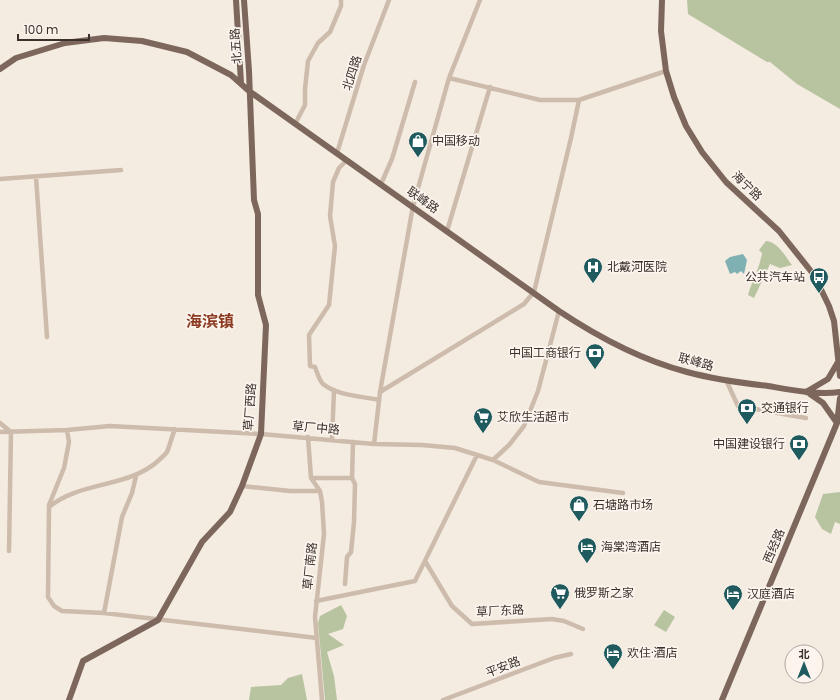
<svg xmlns="http://www.w3.org/2000/svg" width="840" height="700" viewBox="0 0 840 700" font-family="Poppins,'Noto Sans SC',sans-serif">
	<style>
		.green { fill: #b8c4a0 }
		.water { fill: #7fb0b2 }
		.lines { fill: none; stroke-linecap: round; stroke-linejoin: round }
		.minor { stroke: #cdbbac; stroke-width: 4.5 }
		.major { stroke: #7d675c; stroke-width: 6 }
		.labels { text-anchor: middle; stroke-width: 3.5; stroke-linejoin: round; paint-order: stroke }
		.street-label { font-size: 12px; fill: #3b302b; stroke: #fbf5ee }
		.poi-label { font-size: 12px; fill: #3b302b; stroke: #fbf5ee; text-anchor: start }
		.district-label { font-size: 16px; font-weight: bold; fill: #8c3b22; stroke: #fbf5ee }
	</style>
	<rect width="100%" height="100%" fill="#f4ebe1"/>
	<path class="green" d="M687,0H840V109L797,84L770,62H767L688,14Z
		M766,241C778,242 785,256 792,265L780,268L770,264L754,298L748,295C752,281 760,267 762,253L759,250Z
		M840,492V524L835,522L831,534L822,529L815,517L823,494Z
		M341,605L347,616L343,629L328,634L344,645L327,652L334,676L337,700H325L318,623L320,616Z
		M664,610L675,617L666,632L654,625Z
		M302,674L307,700H249L251,687L281,685L288,678Z"/>
	<path class="water" d="M743,254L747,260L744,274L741,271L737,274L735,272L730,274L725,261L730,257Z"/>
	<g class="lines">
		<path class="minor" d="M449,78L540,100H579L666,71
			M295,124L305,105V89L308,61L318,43L330,32L341,6V0
			M337,153L364,65L389,0
			M347,160L339,168L333,182L330,216L335,246L329,305L309,335L310,366L315,367C317,372 319,380 323,384C338,396 361,396 379,400
			M36,177L47,337
			M0,179L121,170
			M381,184L392,159L415,82
			M447,231L490,87
			M726,380L738,406L806,418
			M380,392L524,304L534,292L571,138L579,100
			M0,423L11,432L9,551
			M175,429C172,436 170,445 167,452C165,455 161,458 158,461C128,488 80,481 49,507L48,597L54,606L62,611L104,613L317,638
			M0,432L67,430L110,426L261,434L374,444L422,445L455,448L493,460L539,482L623,493
			M308,437L311,478L320,491L322,502L324,534L315,617L322,700
			M332,440L334,390
			M374,444L380,392L413,206L449,78L480,0
			M493,460L509,445L524,426L538,391L559,311
			M311,478H352
			M242,486L290,491H320
			M49,505L64,468L69,442L67,430
			M425,561L452,606L472,624L552,619L564,621L583,629
			M345,584L347,557L351,552L354,522L355,484L352,478L353,442
			M316,601L415,581L477,455
			M104,613L122,517L132,493L136,476
			M443,700L554,658L571,654"/>
		<path class="major" d="M236,0L241,83
			M662,0L661,31L666,71L674,97L686,126L702,152L726,182L779,231L814,275L829,306L834,321L840,376
			M0,69L16,58L65,43L104,38L142,41L187,52L231,75L249,91L559,311C598,337 641,360 687,372C713,379 741,383 768,386C792,390 816,395 840,392
			M806,392L828,379L838,362
			M810,394L823,403L837,423
			M69,700L83,661L158,620L202,542L230,512L242,486L261,434L266,325L258,295V214L254,200L249,71L244,0
			M722,700L837,423L840,398"/>
	</g>
	<defs>
		<symbol id="shop-pin" viewBox="-11 -11 22 30"><path d="M0 17L-7.5 6A9.5 9.5 0 1 1 7.5 6Z" fill="#1f5a5e" stroke="#fbf5ee"/><path d="M-5-2.5h2.3a2.7 3.5 0 0 1 5.4 0H5L5.5 6h-11ZM-1.5-2.5h3a1.5 2.3 0 0 0-3 0Z" fill="#fff"/></symbol>
		<symbol id="hospital-pin" viewBox="-11 -11 22 30"><path d="M0 17L-7.5 6A9.5 9.5 0 1 1 7.5 6Z" fill="#1f5a5e" stroke="#fbf5ee"/><path d="M-5-5h3v3.5h4V-5h3V5h-3V1.5h-4V5h-3Z" fill="#fff"/></symbol>
		<symbol id="bus-pin" viewBox="-11 -11 22 30"><path d="M0 17L-7.5 6A9.5 9.5 0 1 1 7.5 6Z" fill="#1f5a5e" stroke="#fbf5ee"/><path d="M-5-6H5V4H4V6H2V4H-2V6H-4V4H-5ZM-3.5-4V0h7V-4ZM-3.5 1.2v1.5H-2V1.2ZM2 1.2v1.5H3.5V1.2Z" fill="#fff"/></symbol>
		<symbol id="bank-pin" viewBox="-11 -11 22 30"><path d="M0 17L-7.5 6A9.5 9.5 0 1 1 7.5 6Z" fill="#1f5a5e" stroke="#fbf5ee"/><path d="M-6-4H6V4H-6ZM0-2.3a2.3 2.3 0 1 0 0 4.6a2.3 2.3 0 1 0 0-4.6Z" fill="#fff"/></symbol>
		<symbol id="supermarket-pin" viewBox="-11 -11 22 30"><path d="M0 17L-7.5 6A9.5 9.5 0 1 1 7.5 6Z" fill="#1f5a5e" stroke="#fbf5ee"/><path d="M-6-5.5h2.5l.6 2H6L4.5 2H-2.5L-4.4-4H-6ZM-1.5 3.2a1.3 1.3 0 1 0 .1 0ZM3 3.2a1.3 1.3 0 1 0 .1 0Z" fill="#fff"/></symbol>
		<symbol id="hotel-pin" viewBox="-11 -11 22 30"><path d="M0 17L-7.5 6A9.5 9.5 0 1 1 7.5 6Z" fill="#1f5a5e" stroke="#fbf5ee"/><path d="M-6-4.5h1.5V1H6V5H4.5V3h-9V5H-6ZM-4 0a1.8 1.8 0 1 1 3.6 0ZM.5 0V-2.5h3Q6-2.5 6 0Z" fill="#fff"/></symbol>
	</defs>
	<g fill-rule="evenodd">
		<use href="#shop-pin" x="407" y="130" width="22" height="30"/>
		<use href="#hospital-pin" x="582" y="256" width="22" height="30"/>
		<use href="#bus-pin" x="808" y="266" width="22" height="30"/>
		<use href="#bank-pin" x="584" y="342" width="22" height="30"/>
		<use href="#bank-pin" x="736" y="397" width="22" height="30"/>
		<use href="#supermarket-pin" x="472" y="406" width="22" height="30"/>
		<use href="#bank-pin" x="788" y="433" width="22" height="30"/>
		<use href="#shop-pin" x="568" y="494" width="22" height="30"/>
		<use href="#hotel-pin" x="576" y="536" width="22" height="30"/>
		<use href="#supermarket-pin" x="549" y="582" width="22" height="30"/>
		<use href="#hotel-pin" x="722" y="583" width="22" height="30"/>
		<use href="#hotel-pin" x="602" y="642" width="22" height="30"/>
	</g>
	<g class="labels">
		<g class="street-label">
			<text transform="translate(236 46) rotate(-94)" y="4">北五路</text>
			<text transform="translate(352 73) rotate(-72)" y="4">北四路</text>
			<text transform="translate(747 186) rotate(44)" y="4">海宁路</text>
			<text transform="translate(423 200) rotate(35)" y="4">联峰路</text>
			<text transform="translate(696 362) rotate(15)" y="4">联峰路</text>
			<text transform="translate(250 407) rotate(-86)" y="4">草厂西路</text>
			<text transform="translate(316 428) rotate(5)" y="4">草厂中路</text>
			<text transform="translate(774 546) rotate(-67)" y="4">西经路</text>
			<text transform="translate(310 566) rotate(-84)" y="4">草厂南路</text>
			<text transform="translate(500 611) rotate(-3)" y="4">草厂东路</text>
			<text transform="translate(503 667) rotate(-21)" y="4">平安路</text>
		</g>
		<g class="poi-label">
			<text x="432" y="145">中国移动</text>
			<text x="607" y="271">北戴河医院</text>
			<text x="805" y="281" text-anchor="end">公共汽车站</text>
			<text x="581" y="357" text-anchor="end">中国工商银行</text>
			<text x="761" y="412">交通银行</text>
			<text x="497" y="421">艾欣生活超市</text>
			<text x="785" y="448" text-anchor="end">中国建设银行</text>
			<text x="593" y="509">石塘路市场</text>
			<text x="601" y="551">海棠湾酒店</text>
			<text x="574" y="597">俄罗斯之家</text>
			<text x="747" y="598">汉庭酒店</text>
			<text x="627" y="657">欢住·酒店</text>
		</g>
		<g class="district-label">
			<text x="210" y="327">海滨镇</text>
		</g>
	</g>
	<g transform="translate(804 664)"><circle r="19" fill="#fbf5ee" stroke="#aea6a0"/>
	<path d="M0-3L7 15L0 10L-7 15Z" fill="#1f5a5e"/>
	<text y="-6" font-size="11" font-weight="bold" text-anchor="middle" fill="#3b302b">北</text>
	</g>
	<path d="M18 34v6h71v-6" fill="none" stroke="#3b302b" stroke-width="2"/>
	<text x="24" y="34" font-size="12" fill="#3b302b" stroke="#fbf5ee" stroke-width="3" paint-order="stroke">100 m</text>
</svg>
